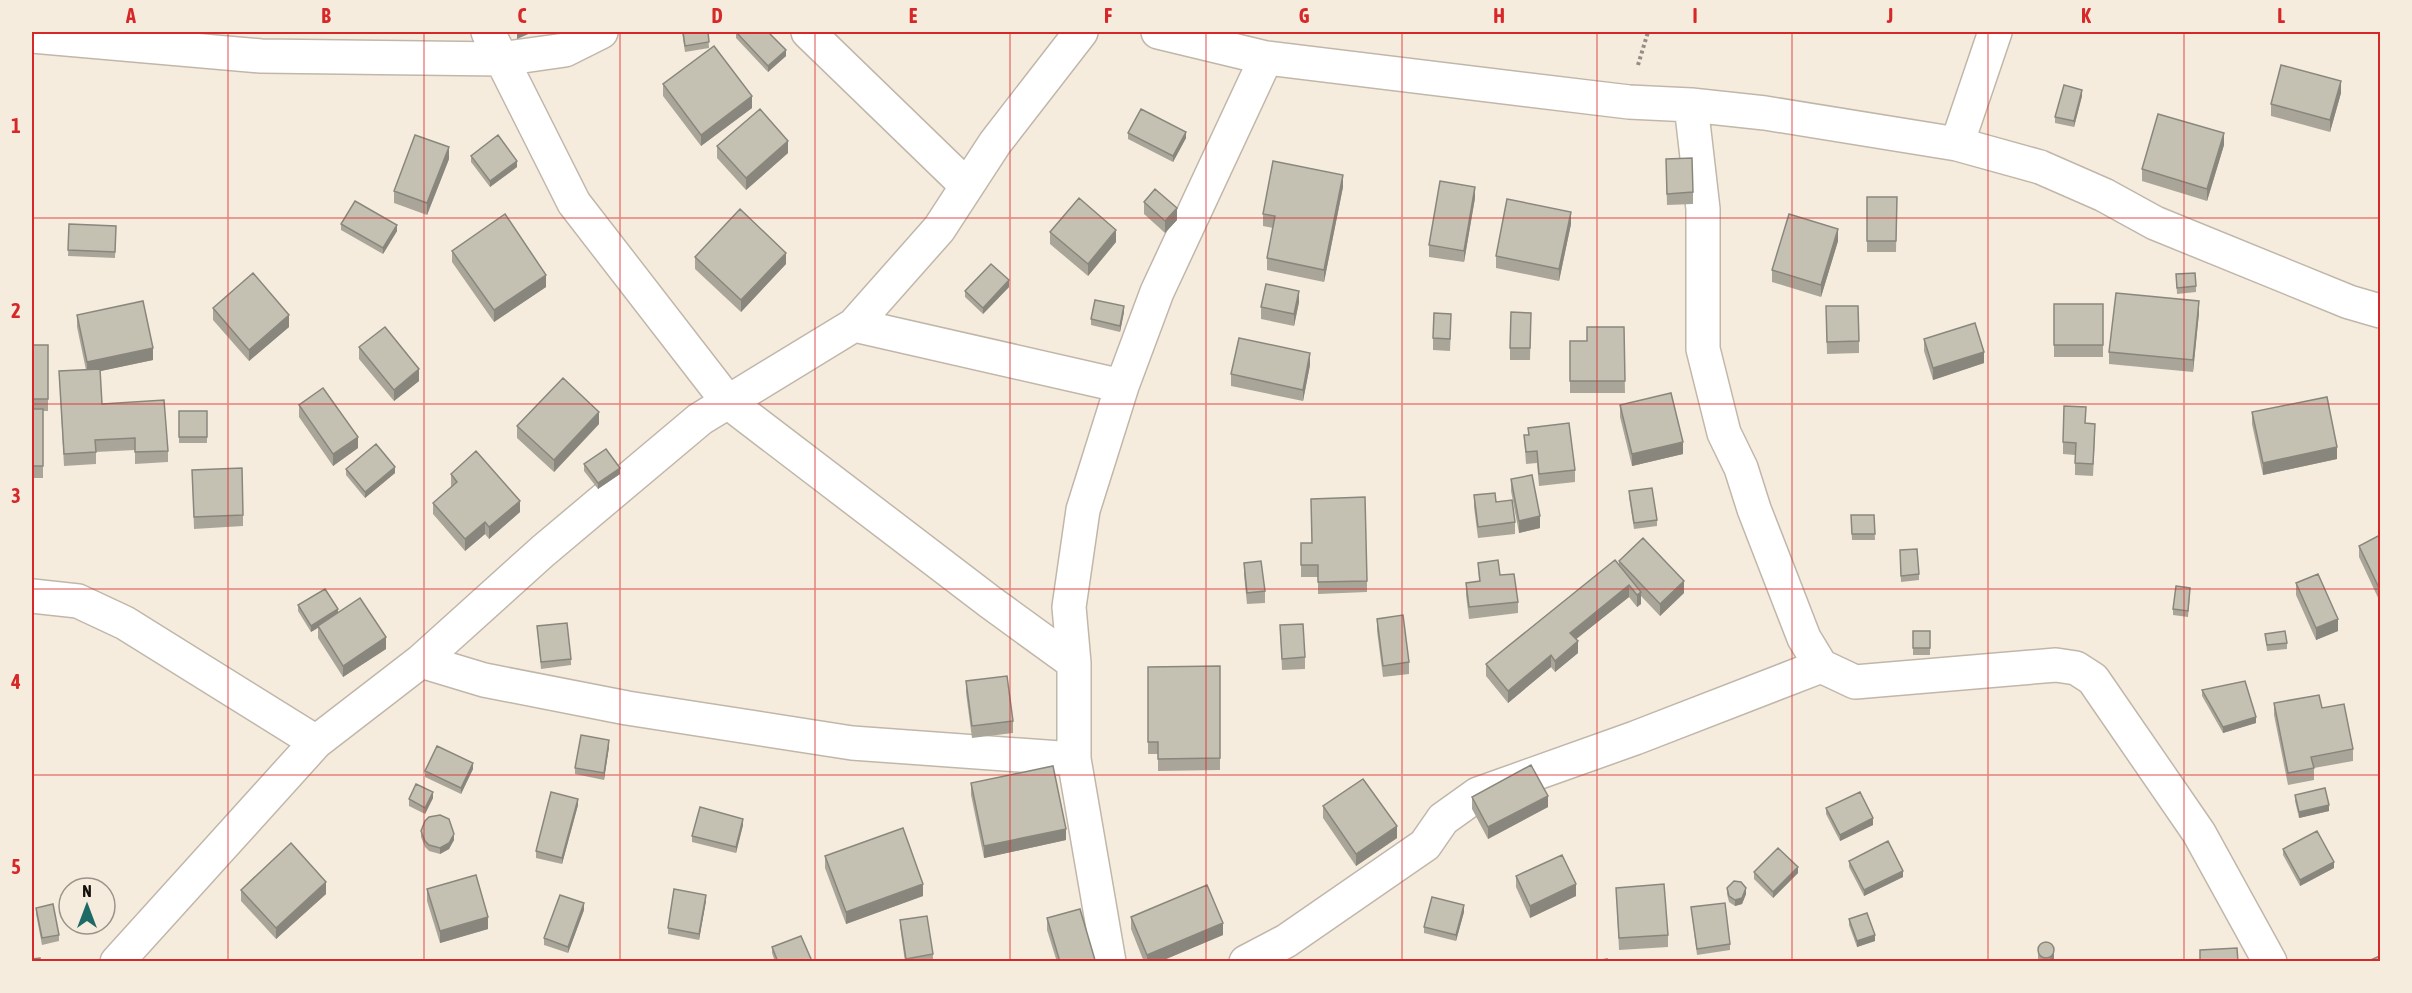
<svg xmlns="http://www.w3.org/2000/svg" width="2412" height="993" viewBox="0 0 2412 993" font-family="'Asap Condensed',sans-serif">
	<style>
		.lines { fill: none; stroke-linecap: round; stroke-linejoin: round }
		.minor-casing { stroke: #c0b7aa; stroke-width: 36 }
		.path { stroke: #948d83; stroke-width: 4; stroke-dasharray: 3 3; stroke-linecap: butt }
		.minor { stroke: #fff; stroke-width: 33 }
		.wall { fill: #a9a699 }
		.shaded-wall { fill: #89877d }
		.building { fill: #c4c1b2; stroke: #89877d; stroke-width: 1.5 }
		.grid { fill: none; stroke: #d62828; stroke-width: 1.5; stroke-opacity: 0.55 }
		.neatline { fill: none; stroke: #d62828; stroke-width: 2 }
		.grid-label { font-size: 20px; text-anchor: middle; font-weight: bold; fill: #d62828 }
	</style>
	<rect width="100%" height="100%" fill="#f6ecde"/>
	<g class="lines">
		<defs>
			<path id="minor" d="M488,32L574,203L728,402L990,602L1074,663
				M808,32L967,186
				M1158,32L1266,58L1629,102L1691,105L1765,113L1957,144L2040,167L2104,195L2155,223L2349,302L2380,311
				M32,36L261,56L501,59L565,50L601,32
				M1691,105L1703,209V349L1724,433L1741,468L1754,509L1804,638L1821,666L1855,682L2056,665L2076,668L2093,679L2199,833L2270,962
				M1957,144L1995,32
				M854,325L1122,386
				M32,596L78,601L125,623L316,742
				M421,661L484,680L627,708L852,743L1074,759
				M117,962L316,742L421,661L543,551L700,419L854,325L939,229L995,143L1081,32
				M1109,962L1074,759V663L1069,607L1083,510L1122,386L1157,292L1266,58
				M1246,962L1286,941L1425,845L1443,819L1478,794L1635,738L1821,666"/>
		</defs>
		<use href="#minor" class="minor-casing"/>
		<path class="path" d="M1638,65L1648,32"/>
		<use href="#minor" class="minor"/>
	</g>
	<path class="wall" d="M682,32H708L709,48L685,52Z
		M736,32L786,56L768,72L736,38Z
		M663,84L752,108L701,146L663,96Z
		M2341,93L2330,132L2271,116V104Z
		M2082,96L2074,127L2055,123V117Z
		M1128,133L1186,138L1173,162L1128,139Z
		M2224,145L2207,201L2142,181V169Z
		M717,146L788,153L746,190L717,158Z
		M471,156L517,167L490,187L471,162Z
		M449,159L427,215L394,203V191Z
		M1666,170L1693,192V204L1667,205Z
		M1343,187L1324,282L1267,270V258L1273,228L1263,226V214Z
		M1867,197H1897L1896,252H1867Z
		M1475,198L1464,262L1429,257V245Z
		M1144,202L1177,220L1165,233L1144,214Z
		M69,224L116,226L115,258L68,256Z
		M341,224L397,231L383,254L341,230Z
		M1571,224L1559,281L1496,268V256Z
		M1050,232L1116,242L1088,276L1050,244Z
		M1838,241L1821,297L1772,282V270Z
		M452,251L546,287L494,322L452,262Z
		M695,257L786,264L741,312L695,269Z
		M2176,274L2196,286V292L2177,294Z
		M1009,287L983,314L965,297V291Z
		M1299,302L1294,326L1261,319V307Z
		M2054,304H2103V357H2054Z
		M213,308L289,327L249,361L213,320Z
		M1124,312L1120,332L1091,325V319Z
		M1531,313L1530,360H1510V348Z
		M2199,313L2193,372L2109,364V352Z
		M77,315L153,360L100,371L102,404L168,451V462L135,464V450L96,452V464L64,466L59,371L86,370L77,327Z
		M1826,318L1859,341V353L1827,354Z
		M1451,326L1450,351L1433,350V338Z
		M1624,327L1625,393H1570V341H1587Z
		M1924,339L1984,363L1933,380L1924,351Z
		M32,345H48V411H43V478H32Z
		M359,347L419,381L394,401L359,359Z
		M1310,365L1303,401L1231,386V374Z
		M299,405L358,448L333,466L299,417Z
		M1620,405L1683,454L1632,466L1620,417Z
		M179,411H207V443H179Z
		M2252,412L2337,459L2263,475L2252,424Z
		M2086,423L2095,436L2093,476L2075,475V455L2063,454V442Z
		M599,424L554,472L517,438V426Z
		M1528,428L1575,470V482L1539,486L1537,463L1526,464L1524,435H1528Z
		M584,464L620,474L598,489L584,471Z
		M346,469L395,473L365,498L346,475Z
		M192,470L243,515V526L194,529Z
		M451,474L520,512L489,539L485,534L465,551L433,514V503L451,487Z
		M1511,479L1540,528L1519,533L1511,491Z
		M1629,491L1657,520V526L1634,529L1629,497Z
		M1474,495L1496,502L1515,522V534L1478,538L1474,507Z
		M1851,515H1874L1875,540H1852Z
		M2380,535V602L2359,557V546Z
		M1301,543H1312L1367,581V592L1318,594V577H1301Z
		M1900,556L1919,574V580L1901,582Z
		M1619,561L1684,593L1660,616L1641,596V604L1637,607L1629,597L1576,639L1578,653L1555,672L1551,667L1508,703L1486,676V664L1619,565Z
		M1244,563L1265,591V603L1247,604L1244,575Z
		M1478,563L1500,575L1518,602V613L1469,619L1466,595V583L1479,581Z
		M2296,583L2338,631L2316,640L2296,595Z
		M2190,594L2188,617L2173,615V609Z
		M298,605L338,613L386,649L343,677L318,638V628L311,632L298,611Z
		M1377,619L1409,662V674L1383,677L1377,631Z
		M1280,625L1305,657V669L1282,670Z
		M537,626L571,659V665L541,669Z
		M1913,631H1930V655H1913Z
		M2265,634L2287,643V649L2267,651Z
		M1220,666V770L1158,771V754H1148V667Z
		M966,681L1013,721V733L972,738L966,693Z
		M2202,690L2256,723L2223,733L2202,696Z
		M2274,703L2322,708L2353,749V761L2314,768V780L2288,785L2274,715Z
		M609,747L604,780L575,774V768Z
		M473,769L461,794L425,777V771Z
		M971,783L1066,840L984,858L971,795Z
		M2295,795L2329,811L2299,818L2295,801Z
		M1472,797L1548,807L1488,839L1472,809Z
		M433,798L425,814L409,806V799Z
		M578,805L562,864L536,858V851Z
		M1323,806L1397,838L1356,866L1323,818Z
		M1826,808L1873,825L1840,841L1826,814Z
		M743,825L736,853L692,842V836Z
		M421,831L454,840L449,849L440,854L429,851L425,847L421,837Z
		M2283,849L2334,868L2300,886L2283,855Z
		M825,856L923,896L846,924L825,868Z
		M1849,861L1903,877L1864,896L1849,867Z
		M1754,872L1798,873L1773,898L1754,879Z
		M1516,876L1576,896L1530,918L1516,887Z
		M1616,888L1668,935V947L1619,950Z
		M1727,888L1746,894L1742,904L1735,906L1729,902L1727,894Z
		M427,889L488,929L440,943L427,901Z
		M241,890L326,894L276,939L241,901Z
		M706,901L699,940L668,934V928Z
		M1691,907L1730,944V950L1697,955Z
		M36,908L59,935V941L42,945L36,914Z
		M584,910L568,953L544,945V938Z
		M1464,912L1456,941L1424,933V927Z
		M1131,917L1223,935L1159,962H1144L1131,929Z
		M1047,918L1095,962H1057L1047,930Z
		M1849,919L1875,941L1857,947L1849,925Z
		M900,920L933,954V960L926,962H905L900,926Z
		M772,947L811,962H775L772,953Z
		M2054,947V959L2052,962H2039L2038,960V948Z"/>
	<path class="shaded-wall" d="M517,32H533L517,39Z
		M786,50V56L768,72V66Z
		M2341,81V93L2330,132V120Z
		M2082,90V96L2074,127V121Z
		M752,96V108L701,146V135Z
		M1186,132V138L1173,162V156Z
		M2224,133V145L2207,201V189Z
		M788,141V153L746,190V178Z
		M449,147V159L427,215V203Z
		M517,161V167L490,187V181Z
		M1343,175V187L1324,282V270Z
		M1475,187V198L1464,262V251Z
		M1177,208V220L1165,233V221Z
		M1571,212V224L1559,281V269Z
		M397,225V231L383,254V248Z
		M1838,229V241L1821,297V285Z
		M1116,230V242L1088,276V264Z
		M786,253V264L741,312V300Z
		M546,275V287L494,322V310Z
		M1009,280V287L983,314V308Z
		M1299,291V302L1294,326V314Z
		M2199,301V313L2193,372V360Z
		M1124,306V312L1120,332V326Z
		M289,315V327L249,361V350Z
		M153,348V360L87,374V362Z
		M1984,352V363L1933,380V368Z
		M1310,353V365L1303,401V390Z
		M419,369V381L394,401V390Z
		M599,412V424L554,472V460Z
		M358,437V448L333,466V454Z
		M1683,442V454L1632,466V454Z
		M2337,447V459L2263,475V463Z
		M395,467V473L365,498V492Z
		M620,468V474L598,489V483Z
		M520,501V512L489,539V527Z
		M1540,516V528L1519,533V521Z
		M485,522V534L465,551V539Z
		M1684,581V593L1660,616V604Z
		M1629,585V597L1570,644V633Z
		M1641,592V604L1637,607V595Z
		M338,609V615L311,632V626Z
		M2338,619V631L2316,640V628Z
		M386,637V649L343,677V666Z
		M1578,641V653L1555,672V661Z
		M1551,655V667L1508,703V691Z
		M2256,717V723L2223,733V727Z
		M609,740V747L604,780V773Z
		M473,763V769L461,794V788Z
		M433,792V798L425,814V808Z
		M1548,796V807L1488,839V827Z
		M578,799V805L562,864V858Z
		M2329,805V811L2299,818V812Z
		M1873,818V825L1840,841V835Z
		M743,819V825L736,853V847Z
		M1397,826V838L1356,866V854Z
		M1066,829V840L984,858V846Z
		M454,834V840L449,849L440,854V848Z
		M2334,862V868L2300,886V880Z
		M1798,867V873L1773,898V892Z
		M1903,871V877L1864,896V890Z
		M326,882V894L276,939V928Z
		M923,884V896L846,924V912Z
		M1576,884V896L1530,918V906Z
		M1746,888V894L1742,904L1735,906V900Z
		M706,895V901L699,940V934Z
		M584,903V910L568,953V947Z
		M1464,905V912L1456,941V935Z
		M488,917V929L440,943V931Z
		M1223,923V935L1159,962H1147V955Z
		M1875,935V941L1857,947V941Z
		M2054,953V959L2052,962H2050V958Z"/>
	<path class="building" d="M683,32H708L709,42L685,46Z
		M736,32H768L786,50L768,66Z
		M714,46L752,96L701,135L663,84Z
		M2281,65L2341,81L2330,120L2271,104Z
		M2064,85L2082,90L2074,121L2055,117Z
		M760,109L788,141L746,178L717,146Z
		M1141,109L1186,132L1173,156L1128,133Z
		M2158,114L2224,133L2207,189L2142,169Z
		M415,135L449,147L427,203L394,191Z
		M498,135L517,161L490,181L471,156Z
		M1692,158L1693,192L1667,194L1666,159Z
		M1273,161L1343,175L1324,270L1267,258L1275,216L1263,214Z
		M1440,181L1475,187L1464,251L1429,245Z
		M1155,189L1177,208L1165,221L1144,202Z
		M1867,197H1897L1896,241H1867Z
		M1079,198L1116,230L1088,264L1050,232Z
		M1507,199L1571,212L1559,269L1496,256Z
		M355,201L397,225L383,248L341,224Z
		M740,209L786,253L741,300L695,257Z
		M505,214L546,275L494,310L452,251Z
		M1789,214L1838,229L1821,285L1772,270Z
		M69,224L116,226L115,252L68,250Z
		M991,264L1009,280L983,308L965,291Z
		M253,273L289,315L249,350L213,308Z
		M2195,273L2196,286L2177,288L2176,274Z
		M1266,284L1299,291L1294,314L1261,307Z
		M2116,293L2199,301L2193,360L2109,352Z
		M1095,300L1124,306L1120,326L1091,319Z
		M143,301L153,348L87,362L77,315Z
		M2054,304H2103V345H2054Z
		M1826,306H1858L1859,341L1827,342Z
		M1511,312L1531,313L1530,348H1510Z
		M1434,313L1451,314L1450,339L1433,338Z
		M1975,323L1984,352L1933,368L1924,339Z
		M385,327L419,369L394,390L359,347Z
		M1587,327H1624L1625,381H1570V341H1587Z
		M1239,338L1310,353L1303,390L1231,374Z
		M32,345H48V399H32Z
		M100,369L102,404L164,400L168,451L135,452V438L95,440L96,452L64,454L59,371Z
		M563,378L599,412L554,460L517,426Z
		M323,388L358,437L333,454L299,405Z
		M1671,393L1683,442L1632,454L1620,405Z
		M2327,397L2337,447L2263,463L2252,412Z
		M2064,406L2086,407L2085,423L2095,424L2093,464L2075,463L2076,443L2063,442Z
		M32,409H43V466H32Z
		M179,411H207V437H179Z
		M1569,423L1575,470L1539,474L1537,451L1526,452L1524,435H1529L1528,428Z
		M376,444L395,467L365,492L346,469Z
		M606,449L620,468L598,483L584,464Z
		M476,451L520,501L489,527L485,522L465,539L433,503L457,482L451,474Z
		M242,468L243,515L194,517L192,470Z
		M1532,475L1540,516L1519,521L1511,479Z
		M1652,488L1657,520L1634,523L1629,491Z
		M1495,493L1496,502L1512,500L1515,522L1478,527L1474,495Z
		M1365,497L1367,581L1318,582V565H1301V543H1312L1311,499Z
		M1851,515H1874L1875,534H1852Z
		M2380,535V590L2359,546Z
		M1643,538L1684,581L1660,604L1619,561Z
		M1917,549L1919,574L1901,576L1900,550Z
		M1498,560L1500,575L1514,574L1518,602L1469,607L1466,583L1480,581L1478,563Z
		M1615,560L1641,592L1637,595L1629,585L1570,633L1578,641L1555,661L1551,655L1508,691L1486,664Z
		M1261,561L1265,591L1247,593L1244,563Z
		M2318,574L2338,619L2316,628L2296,583Z
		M2176,586L2190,588L2188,611L2173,609Z
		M325,589L338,609L311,626L298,605Z
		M360,598L386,637L343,666L318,626Z
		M1403,615L1409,662L1383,666L1377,619Z
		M567,623L571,659L541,662L537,626Z
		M1303,624L1305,657L1282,659L1280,625Z
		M1913,631H1930V648H1913Z
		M2285,631L2287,643L2267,645L2265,634Z
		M1220,666V758L1158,759V742H1148V667Z
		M1007,676L1013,721L972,726L966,681Z
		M2245,681L2256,717L2223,727L2202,690Z
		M2319,695L2322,708L2344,704L2353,749L2311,757L2314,768L2288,773L2274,703Z
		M581,735L609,740L604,773L575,768Z
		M437,746L473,763L461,788L425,771Z
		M1531,765L1548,796L1488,827L1472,797Z
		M1053,766L1066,829L984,846L971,783Z
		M1363,779L1397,826L1356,854L1323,806Z
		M416,784L433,792L425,808L409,799Z
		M2325,788L2329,805L2299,812L2295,795Z
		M551,792L578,799L562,858L536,851Z
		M1860,792L1873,818L1840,835L1826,808Z
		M700,807L743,819L736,847L692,836Z
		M440,815L449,819L454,834L449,843L440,848L429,845L425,841L421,831L425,821L429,817Z
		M903,828L923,884L846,912L825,856Z
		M2317,831L2334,862L2300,880L2283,849Z
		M1888,841L1903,871L1864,890L1849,861Z
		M291,843L326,882L276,928L241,890Z
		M1778,848L1798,867L1773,892L1754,872Z
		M1562,855L1576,884L1530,906L1516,876Z
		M476,875L488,917L440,931L427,889Z
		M1734,881L1741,882L1746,888L1742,898L1735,900L1729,896L1727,888Z
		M1664,884L1668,935L1619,938L1616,888Z
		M1207,885L1223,923L1147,955L1131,917Z
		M674,889L706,895L699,934L668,928Z
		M560,895L584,903L568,947L544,938Z
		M1432,897L1464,905L1456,935L1424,927Z
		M1725,903L1730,944L1697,949L1691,907Z
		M53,904L59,935L42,938L36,908Z
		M1080,909L1095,960L1089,962H1060L1047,918Z
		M1867,913L1875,935L1857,941L1849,919Z
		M927,916L933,954L906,959L900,920Z
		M801,936L811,959L805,962H778L772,947Z
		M2038 950a8 8 0 1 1 16 0a8 8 0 1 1-16 0Z
		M2237,948L2238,962H2200V950Z
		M2380,956V962H2366Z
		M40,958V962H32V959Z
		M1607,959V962H1592Z"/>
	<path class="grid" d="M228,32V962M424,32V962M620,32V962M815,32V962M1010,32V962M1206,32V962M1402,32V962M1597,32V962M1792,32V962M1988,32V962M2184,32V962M32,218H2380M32,404H2380M32,589H2380M32,775H2380"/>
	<rect width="2412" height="993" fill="none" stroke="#f6ecde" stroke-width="66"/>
	<g transform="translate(87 906)"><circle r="28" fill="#f6ecde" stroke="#9c948a" stroke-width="1.5"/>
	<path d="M0-4.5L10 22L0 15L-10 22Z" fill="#1e6a66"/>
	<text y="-9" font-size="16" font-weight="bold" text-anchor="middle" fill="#14110c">N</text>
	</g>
	<rect x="33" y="33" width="2346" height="927" class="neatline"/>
	<g class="grid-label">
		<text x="131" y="23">A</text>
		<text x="326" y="23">B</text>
		<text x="522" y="23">C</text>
		<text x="717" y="23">D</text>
		<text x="913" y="23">E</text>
		<text x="1108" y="23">F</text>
		<text x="1304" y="23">G</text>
		<text x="1499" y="23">H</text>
		<text x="1695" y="23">I</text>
		<text x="1890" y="23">J</text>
		<text x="2086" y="23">K</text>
		<text x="2281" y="23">L</text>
		<text x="16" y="133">1</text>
		<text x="16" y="318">2</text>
		<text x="16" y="503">3</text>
		<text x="16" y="689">4</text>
		<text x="16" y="874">5</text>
	</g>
</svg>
